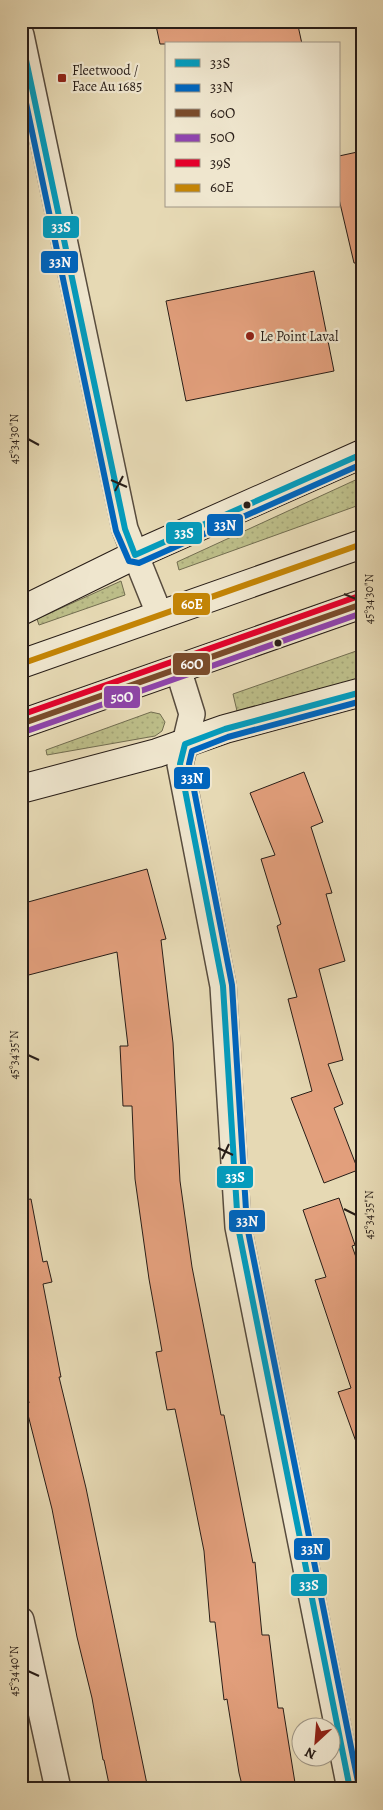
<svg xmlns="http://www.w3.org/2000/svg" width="383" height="1810" viewBox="0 0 383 1810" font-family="Alegreya,serif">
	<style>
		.grass { fill: url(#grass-dots); stroke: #726d50 }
		.building { fill: #e29f7c; stroke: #281d17 }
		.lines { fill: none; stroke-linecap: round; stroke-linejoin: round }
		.minor-casing { stroke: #584c3e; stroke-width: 28 }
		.secondary-casing { stroke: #281d17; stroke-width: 30 }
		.minor { stroke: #efe6ce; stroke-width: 25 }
		.secondary { stroke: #efe6ce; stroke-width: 28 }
		.bus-1-casing { stroke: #efe6ce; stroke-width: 10 }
		.bus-2-casing { stroke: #efe6ce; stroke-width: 10 }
		.bus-3-casing { stroke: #efe6ce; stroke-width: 10 }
		.bus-4-casing { stroke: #efe6ce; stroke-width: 10 }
		.bus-5-casing { stroke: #efe6ce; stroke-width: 10 }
		.bus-6-casing { stroke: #efe6ce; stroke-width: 10 }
		.bus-1 { stroke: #049bbc; stroke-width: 6 }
		.bus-2 { stroke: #0065bd; stroke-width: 6 }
		.bus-3 { stroke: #7a4b2a; stroke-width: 6 }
		.bus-4 { stroke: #8e44ad; stroke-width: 6 }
		.bus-5 { stroke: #e4002b; stroke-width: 6 }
		.bus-6 { stroke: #c38406; stroke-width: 6 }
		.ticks { fill: none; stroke: #281d17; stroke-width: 2 }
		.poi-dot { fill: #8f2418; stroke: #efe6ce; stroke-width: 2 }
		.bus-dot { fill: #281d17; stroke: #efe6ce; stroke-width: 2 }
		.labels { text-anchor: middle; stroke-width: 4.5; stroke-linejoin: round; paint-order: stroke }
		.poi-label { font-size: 14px; fill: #281d17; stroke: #efe6ce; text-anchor: start }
		.line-badge { stroke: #efe6ce; stroke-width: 2 }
		.badge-label { font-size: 14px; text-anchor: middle; font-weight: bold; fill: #fff }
		.neatline { fill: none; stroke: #281d17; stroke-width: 2 }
		.ticks-label { font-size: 12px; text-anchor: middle; fill: #281d17 }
	</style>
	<defs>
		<pattern id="grass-dots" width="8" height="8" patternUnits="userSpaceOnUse" patternTransform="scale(1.25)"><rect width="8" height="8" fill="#bcbd88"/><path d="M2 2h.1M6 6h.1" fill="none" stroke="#a2a275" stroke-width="1.8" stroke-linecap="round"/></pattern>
	</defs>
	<rect width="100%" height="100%" fill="#e6d9b4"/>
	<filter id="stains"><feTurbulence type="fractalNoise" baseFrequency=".004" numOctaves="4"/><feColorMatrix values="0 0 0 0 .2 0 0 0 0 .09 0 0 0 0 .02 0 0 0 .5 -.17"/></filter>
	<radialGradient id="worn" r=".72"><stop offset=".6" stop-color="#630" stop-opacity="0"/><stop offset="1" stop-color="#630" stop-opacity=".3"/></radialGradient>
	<path class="grass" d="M362,477V504L179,570L177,562Z
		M121,581L125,595L39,625L37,619Z
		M362,649V678L237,711L233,694Z
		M151,712L160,714L165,722L162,731L155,736L47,755L46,750Z"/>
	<path class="building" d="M155,21H297L302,44H160Z
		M362,151V263H354L339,199V156Z
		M314,271L334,371L186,401L166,301Z
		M304,772L323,822L311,827L332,893L326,894L345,961L319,969L343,1060L328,1064L343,1104L334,1108L358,1170L324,1183L291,1098L312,1091L288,999L297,997L277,926L281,924L261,859L275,855L250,793Z
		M147,869L166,939L161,940L173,1043L180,1181L192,1267L221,1415H224L253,1563L255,1562L262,1635H269L278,1708H283L296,1789H243L239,1773L227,1699L224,1700L215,1622H210L204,1551L190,1481L175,1409L167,1410L156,1352L162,1351L149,1279L135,1179L132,1106H123L120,1046H128L117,952L21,977V904Z
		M339,1198L355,1245L352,1246L362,1274V1450H359L338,1392L351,1388L315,1280L326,1277L303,1210Z
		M31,1199L43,1262L47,1261L52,1282L43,1284L61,1377H59L86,1488L148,1789H110L104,1760H103L92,1698L77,1637L52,1509L25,1403H29L21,1366V1200Z"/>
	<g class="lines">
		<defs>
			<path id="minor" d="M21,35L125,529L160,616
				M178,669L192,714L180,764L223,986L238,1227L350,1789
				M21,1620L58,1789"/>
			<path id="secondary" d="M21,611L135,555L362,454
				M21,664L362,544
				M21,724L362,604
				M21,789L157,753L225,729L362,692"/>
		</defs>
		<use href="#minor" class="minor-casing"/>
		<use href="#secondary" class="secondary-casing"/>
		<use href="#minor" class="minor"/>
		<use href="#secondary" class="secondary"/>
		<defs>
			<path id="bus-1" d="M21,36L125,529L135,555L362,454
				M350,1789L238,1227L223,986L180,764L185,744L225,729L362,692"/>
			<path id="bus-2" d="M21,79L116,531L129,561L139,563L362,464
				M359,1787L247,1226L232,985L189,764L192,751L228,737L362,701"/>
			<path id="bus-3" d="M21,724L362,604"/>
			<path id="bus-4" d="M24,732L362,613"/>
			<path id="bus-5" d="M21,715L359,596"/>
			<path id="bus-6" d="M21,664L362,544"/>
		</defs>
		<use href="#bus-1" class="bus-1-casing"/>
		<use href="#bus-2" class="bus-2-casing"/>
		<use href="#bus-3" class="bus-3-casing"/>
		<use href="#bus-4" class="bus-4-casing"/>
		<use href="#bus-5" class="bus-5-casing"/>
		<use href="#bus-6" class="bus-6-casing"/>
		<use href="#bus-1" class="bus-1"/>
		<use href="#bus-2" class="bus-2"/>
		<use href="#bus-3" class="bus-3"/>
		<use href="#bus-4" class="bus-4"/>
		<use href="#bus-5" class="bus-5"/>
		<use href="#bus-6" class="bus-6"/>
	</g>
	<path class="ticks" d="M28,439L39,445M111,480L127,487M115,491L123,476M344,594L356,599M28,1055L39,1060M218,1148L233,1155M222,1159L229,1144M344,1209L356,1215M28,1671L39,1676"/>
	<g class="poi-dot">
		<rect x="57" y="73" width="10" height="10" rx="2.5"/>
		<circle cx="250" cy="336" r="5"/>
	</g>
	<g class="bus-dot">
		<circle cx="247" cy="505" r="4.5"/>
		<circle cx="278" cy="643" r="4.5"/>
	</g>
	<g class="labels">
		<g class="poi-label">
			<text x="72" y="75">Fleetwood /<tspan x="72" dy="16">Face Au 1685</tspan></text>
			<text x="260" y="341">Le Point Laval</text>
		</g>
	</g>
	<g class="line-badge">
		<rect x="42" y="215" width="38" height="24" rx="5" fill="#049bbc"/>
		<rect x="40" y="250" width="39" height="24" rx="5" fill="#0065bd"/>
		<rect x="206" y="513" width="38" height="24" rx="5" fill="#0065bd"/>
		<rect x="165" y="521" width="38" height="24" rx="5" fill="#049bbc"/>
		<rect x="172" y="592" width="39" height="24" rx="5" fill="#c38406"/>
		<rect x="172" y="652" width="39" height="24" rx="5" fill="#7a4b2a"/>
		<rect x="103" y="685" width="38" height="24" rx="5" fill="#8e44ad"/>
		<rect x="173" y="766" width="38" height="24" rx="5" fill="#0065bd"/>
		<rect x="216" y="1165" width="38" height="24" rx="5" fill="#049bbc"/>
		<rect x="228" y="1209" width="38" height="24" rx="5" fill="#0065bd"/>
		<rect x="293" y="1537" width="38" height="24" rx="5" fill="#0065bd"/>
		<rect x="290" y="1573" width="38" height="24" rx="5" fill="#049bbc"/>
	</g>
	<g class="badge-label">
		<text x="61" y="232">33S</text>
		<text x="60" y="267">33N</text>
		<text x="225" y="530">33N</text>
		<text x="184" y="538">33S</text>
		<text x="192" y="609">60E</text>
		<text x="192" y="669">60O</text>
		<text x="122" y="702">50O</text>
		<text x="192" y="783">33N</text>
		<text x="235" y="1182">33S</text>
		<text x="247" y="1226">33N</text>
		<text x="312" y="1554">33N</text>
		<text x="309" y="1590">33S</text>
	</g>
	<rect width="383" height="1810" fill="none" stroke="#e6d9b4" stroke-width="55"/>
	<rect x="165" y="42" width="175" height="165" fill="#efe6ce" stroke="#9f9685"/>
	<rect x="175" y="59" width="25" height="8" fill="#049bbc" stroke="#9f9685"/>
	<text x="210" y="68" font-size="15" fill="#281d17">33S</text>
	<rect x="175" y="84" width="25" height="8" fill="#0065bd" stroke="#9f9685"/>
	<text x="210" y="92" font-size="15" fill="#281d17">33N</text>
	<rect x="175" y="109" width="25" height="8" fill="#7a4b2a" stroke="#9f9685"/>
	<text x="210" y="118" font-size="15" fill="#281d17">60O</text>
	<rect x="175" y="134" width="25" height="8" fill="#8e44ad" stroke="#9f9685"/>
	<text x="210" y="142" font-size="15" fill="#281d17">50O</text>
	<rect x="175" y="159" width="25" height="8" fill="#e4002b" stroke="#9f9685"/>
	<text x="210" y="168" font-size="15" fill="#281d17">39S</text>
	<rect x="175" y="184" width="25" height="8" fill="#c38406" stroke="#9f9685"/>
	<text x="210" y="192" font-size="15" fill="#281d17">60E</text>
	<g transform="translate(316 1742) rotate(206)"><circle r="24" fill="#efe6ce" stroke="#9f9685"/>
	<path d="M0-4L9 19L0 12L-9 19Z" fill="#8f2418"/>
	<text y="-8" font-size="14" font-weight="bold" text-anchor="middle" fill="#281d17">N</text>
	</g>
	<rect x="28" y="28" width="328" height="1754" class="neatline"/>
	<g class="ticks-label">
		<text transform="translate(14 439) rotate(-90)" y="4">45°34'30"N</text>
		<text transform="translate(369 599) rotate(-90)" y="4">45°34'30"N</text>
		<text transform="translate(14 1055) rotate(-90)" y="4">45°34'35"N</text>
		<text transform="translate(369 1215) rotate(-90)" y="4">45°34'35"N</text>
		<text transform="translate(14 1671) rotate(-90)" y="4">45°34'40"N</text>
	</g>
	<rect width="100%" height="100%" filter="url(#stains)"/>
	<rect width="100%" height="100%" fill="url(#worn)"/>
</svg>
